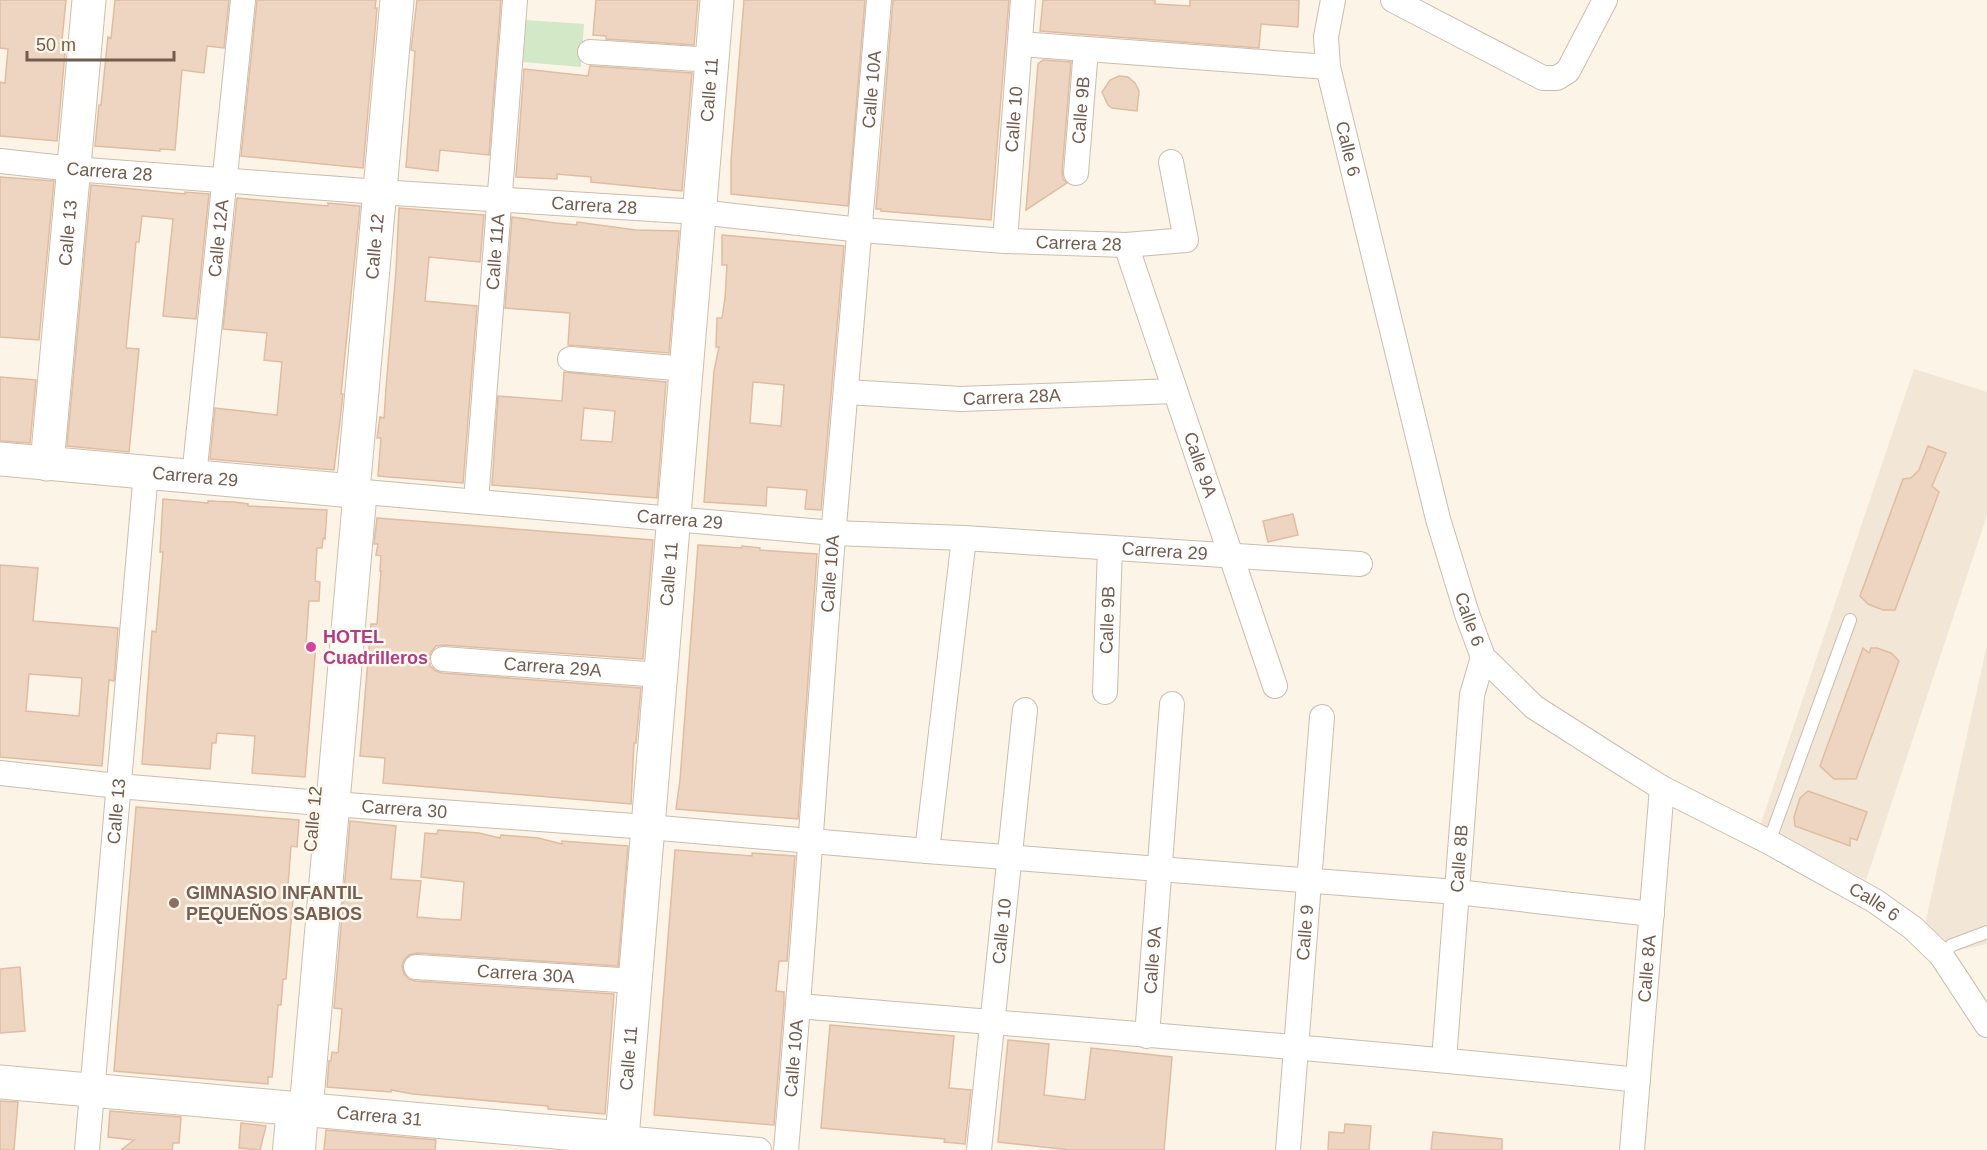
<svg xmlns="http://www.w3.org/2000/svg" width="1987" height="1150" viewBox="0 0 1987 1150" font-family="Arial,sans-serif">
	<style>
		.residential { fill: #f2e6d6 }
		.green { fill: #d3e8c7 }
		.building { fill: #eed5c1; stroke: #e0bca2; stroke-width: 1.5; fill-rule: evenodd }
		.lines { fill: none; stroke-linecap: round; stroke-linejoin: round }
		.lane-casing { stroke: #ccbcae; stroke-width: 14 }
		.street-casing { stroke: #ccbcae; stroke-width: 26 }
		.secondary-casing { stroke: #cfbdac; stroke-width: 35 }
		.lane { stroke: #fff; stroke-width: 12 }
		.street { stroke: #fff; stroke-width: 24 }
		.secondary { stroke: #fff; stroke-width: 33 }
		.hotel-dot { fill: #d1479c; stroke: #fef8ed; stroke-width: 2 }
		.education-dot { fill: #8d6e63; stroke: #fef8ed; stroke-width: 2 }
		.labels { text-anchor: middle; stroke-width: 5; stroke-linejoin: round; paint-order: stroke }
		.street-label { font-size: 18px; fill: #735c4d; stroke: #fef8ed }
		.hotel-label { font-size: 18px; font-weight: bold; fill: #b23c85; stroke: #fef8ed; text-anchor: start }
		.education-label { font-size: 18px; font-weight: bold; fill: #785e54; stroke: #fef8ed; text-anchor: start }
	</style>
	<rect width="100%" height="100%" fill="#fbf4e7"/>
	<path class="residential" d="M1914,369L1987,392V515L1866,880L1760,826Z
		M1987,645V944L1951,952L1924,929Z"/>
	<path class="green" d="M526,20L584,24L581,67L523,62Z"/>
	<path class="building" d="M0,0H66L62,40L66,41L57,141L0,136V82L5,83L8,49L0,48Z
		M115,0H229L224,48L207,46L204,73L182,70L175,150L160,149V151L95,146L99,105H101L108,37L111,38Z
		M257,0H376L375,8H377L363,168L241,156Z
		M417,0H501L489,155L440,150L438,171L406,167L415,51L411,50Z
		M596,0H698L694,45L606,39V36L593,35Z
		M744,0H865L848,206L731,194V161Z
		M893,0H1009L991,220L881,211V209H876Z
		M1043,0H1155V4L1190,6V0H1299L1298,27L1261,24L1259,48L1040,31Z
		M1043,60L1071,62L1062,172L1063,179L1067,183L1026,210L1038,64Z
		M590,66L692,73L682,191L591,182V177L557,174V179L516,177L524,69L588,76Z
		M1119,76L1128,77L1135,83L1139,91L1137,111L1112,108L1108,105L1102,92L1110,80Z
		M0,177L54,181L39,340L0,337Z
		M91,185L185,194V192L209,194L196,319L163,316L173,219L142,216L139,242H136L126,348L139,349L129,452L67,446Z
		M237,198L328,206V203L360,206L341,394H343L340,421L334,470L210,459L215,408L277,415L282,362L264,360L267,333L223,329Z
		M399,208L484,215L480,262L429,257L425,301L477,306L463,483L378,476L381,438H377L380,417L384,418L386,388L396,271Z
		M512,217L555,223L577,225V222L636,230L679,231L669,353L568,345L570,313L505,308Z
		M722,235L844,246L821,510L805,509L807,490L767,487L766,506L704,502L714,371L719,347H716L717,318H722L725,298L727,265H722ZM753,382L784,385L781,426L750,423Z
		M564,372L666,382L657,498L492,485L498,396L562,401ZM584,408L615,411L612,442L581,440Z
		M0,377L36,380L30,443L0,441Z
		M1928,446L1946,453L1932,486L1939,492L1895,610H1883L1868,604L1860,596L1903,479L1911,478L1919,470Z
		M163,499L208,503V501L234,502L248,504V506L327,510L325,539L323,538L322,548H317L315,581L320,582L319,601H309L306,644H316L305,777L252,773L255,736L217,733L216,743H212L210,769L142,764L152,631L156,632L163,552H160Z
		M1293,514L1298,535L1268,542L1263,521Z
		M377,518L653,540L643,659L444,645L436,646L431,652L429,657L430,666L436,671L442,673L641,688L636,743H634L631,804L383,783L385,758L360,756L371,624H377L381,571H380L381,556L376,555L378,544H374Z
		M698,545L742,548V546L760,548V550L817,554L798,819L676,809L680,780Z
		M0,565L38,568L33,621L118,628L114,681L109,680L102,766L0,757ZM29,674L82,678L79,716L26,711Z
		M1863,648L1869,653L1871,648H1877L1891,653L1899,661L1856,779H1834L1820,766Z
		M1808,791L1867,812L1857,840L1850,838V846L1795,826L1794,817L1800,798Z
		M136,807L299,820L297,847L291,846L287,899H293L286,979H283L281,1005H278L273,1069L272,1077H268V1084L114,1071Z
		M350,821L396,826L391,879L421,881L417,917L440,919L461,920L464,882L421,877L425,833L437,834L438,830L479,833L500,838L501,835L538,838L562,844V841L628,846L618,966L417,953L409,955L404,960L402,966L404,974L409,979L415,981L614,994L605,1114L548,1109V1106L413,1094L391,1090V1092L327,1087L329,1061H331L332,1052L338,1053L342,1009L334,1008Z
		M675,850L752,856V853L795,856L787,961H779L776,991L784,992V1003L774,1125L654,1115Z
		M20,967L25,1031L0,1033V969Z
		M830,1025L954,1036L949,1088L971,1090L965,1144L944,1142L945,1139L821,1128Z
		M1008,1040L1049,1044L1044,1095L1085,1100L1091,1048L1172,1057L1164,1150H1070L998,1142Z
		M0,1101L18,1102L14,1150H0Z
		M110,1111L181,1117L179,1143H173L172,1150H121L134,1140L108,1137Z
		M241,1123L266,1126L260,1150L239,1148Z
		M1345,1124L1371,1126L1369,1150H1328L1329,1132L1344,1133Z
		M326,1130L436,1140L435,1150H324Z
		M1433,1132L1502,1139V1150H1431Z"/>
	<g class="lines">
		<defs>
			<path id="lane" d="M1769,842L1850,620
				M1941,955L1952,945L1987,932"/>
			<g id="street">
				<path id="s1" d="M1333,0L1326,37L1328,67L1438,519L1467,614L1483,657L1534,707L1614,758L1662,788L1769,842L1875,901L1913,928L1941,955L1987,1025"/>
				<path d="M1393,0L1543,78H1557L1568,71L1605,0"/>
				<path d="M1020,44L1328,67"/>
				<path d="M590,52L712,60"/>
				<path id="s2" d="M0,161L73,169L379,192L699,212L861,230L1005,241L1126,245L1186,240L1171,162"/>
				<path id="s3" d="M1076,173L1086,49"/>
				<path id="s4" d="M1005,241L1023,0"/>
				<path id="s5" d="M1126,245L1275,686"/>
				<path d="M570,359L686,369"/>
				<path id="s6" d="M847,392L961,399L1175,391"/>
				<path id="s7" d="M194,477L243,0"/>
				<path id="s8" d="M353,491L834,533L964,538L1360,564"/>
				<path id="s9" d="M476,501L515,0"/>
				<path id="s10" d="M443,659L661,675"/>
				<path id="s11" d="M1105,692L1110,548"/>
				<path id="s12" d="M0,773L118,786L333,804L648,827L927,851L1457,892L1652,914"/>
				<path d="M927,851L964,538"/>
				<path id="s13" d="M416,967L635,981"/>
				<path d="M799,1006C1079,1030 1359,1050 1638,1080"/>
				<path id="s14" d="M1147,1036L1172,704"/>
				<path id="s15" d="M1444,1060L1472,695L1483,657"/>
				<path d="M622,1138L759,1150"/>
				<path id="s16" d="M87,1150L146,472"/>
				<path d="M285,1150L289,1108"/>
				<path d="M303,1150L306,1110"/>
				<path id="s17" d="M786,1150C804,946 817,741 833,537C848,358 865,179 879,0"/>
				<path id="s18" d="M979,1150L1025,710"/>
				<path id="s19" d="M1288,1150L1322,717"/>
				<path id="s20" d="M1632,1150L1662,788"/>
			</g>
			<g id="secondary">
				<path id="s21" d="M0,459L353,491"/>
				<path id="s22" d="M47,464L89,0"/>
				<path id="s23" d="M0,1082L622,1138"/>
				<path id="s24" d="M306,1110L359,505L353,491L397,0"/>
				<path id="s25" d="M621,1150L717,0"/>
			</g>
		</defs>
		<use href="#lane" class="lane-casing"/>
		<use href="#street" class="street-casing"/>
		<use href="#secondary" class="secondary-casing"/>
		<use href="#lane" class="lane"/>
		<use href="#street" class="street"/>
		<use href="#secondary" class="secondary"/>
	</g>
	<circle class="hotel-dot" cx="311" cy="647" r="6"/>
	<circle class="education-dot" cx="174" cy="903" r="6"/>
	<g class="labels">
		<g class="street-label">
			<text dy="6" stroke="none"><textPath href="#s25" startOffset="1064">Calle 11</textPath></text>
			<text dy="6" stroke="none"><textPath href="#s17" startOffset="1064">Calle 10A</textPath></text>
			<text dy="6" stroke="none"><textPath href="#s3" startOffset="63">Calle 9B</textPath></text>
			<text dy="6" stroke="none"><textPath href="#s4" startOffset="122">Calle 10</textPath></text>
			<text dy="6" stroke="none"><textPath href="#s1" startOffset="152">Calle 6</textPath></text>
			<text dy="6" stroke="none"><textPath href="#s2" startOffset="110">Carrera 28</textPath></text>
			<text dy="6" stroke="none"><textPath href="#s2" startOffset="596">Carrera 28</textPath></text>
			<text dy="6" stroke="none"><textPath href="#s22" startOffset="232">Calle 13</textPath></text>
			<text dy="6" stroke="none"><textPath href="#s7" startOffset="240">Calle 12A</textPath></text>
			<text dy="6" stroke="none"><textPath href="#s2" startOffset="1082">Carrera 28</textPath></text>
			<text dy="6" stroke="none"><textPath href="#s24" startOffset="868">Calle 12</textPath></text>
			<text dy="6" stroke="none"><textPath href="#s9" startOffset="250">Calle 11A</textPath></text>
			<text dy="6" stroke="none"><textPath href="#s6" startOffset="165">Carrera 28A</textPath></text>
			<text dy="6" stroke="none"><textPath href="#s5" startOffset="232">Calle 9A</textPath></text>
			<text dy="6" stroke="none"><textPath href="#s21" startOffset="196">Carrera 29</textPath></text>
			<text dy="6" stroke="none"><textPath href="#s8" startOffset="328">Carrera 29</textPath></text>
			<text dy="6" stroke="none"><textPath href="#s8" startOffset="814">Carrera 29</textPath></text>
			<text dy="6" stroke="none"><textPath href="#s25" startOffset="578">Calle 11</textPath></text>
			<text dy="6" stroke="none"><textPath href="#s17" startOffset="578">Calle 10A</textPath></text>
			<text dy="6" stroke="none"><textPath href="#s1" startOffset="638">Calle 6</textPath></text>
			<text dy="6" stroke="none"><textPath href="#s11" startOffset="72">Calle 9B</textPath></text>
			<text dy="6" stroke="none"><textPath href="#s10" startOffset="110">Carrera 29A</textPath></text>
			<text dy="6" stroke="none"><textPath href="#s12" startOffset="406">Carrera 30</textPath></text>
			<text dy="6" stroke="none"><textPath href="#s16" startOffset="340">Calle 13</textPath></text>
			<text transform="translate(313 819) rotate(-85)" y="6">Calle 12</text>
			<text dy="6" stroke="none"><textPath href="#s15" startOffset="202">Calle 8B</textPath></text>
			<text dy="6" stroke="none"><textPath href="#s1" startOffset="1142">Calle 6</textPath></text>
			<text dy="6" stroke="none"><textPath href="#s18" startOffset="220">Calle 10</textPath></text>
			<text dy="6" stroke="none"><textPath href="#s19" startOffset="218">Calle 9</textPath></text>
			<text dy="6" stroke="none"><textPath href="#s14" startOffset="76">Calle 9A</textPath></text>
			<text dy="6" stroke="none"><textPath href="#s20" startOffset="182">Calle 8A</textPath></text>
			<text dy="6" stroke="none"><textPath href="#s13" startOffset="110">Carrera 30A</textPath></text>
			<text dy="6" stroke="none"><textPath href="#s25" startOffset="92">Calle 11</textPath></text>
			<text dy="6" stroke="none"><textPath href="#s17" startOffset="92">Calle 10A</textPath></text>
			<text dy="6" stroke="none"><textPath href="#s23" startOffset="381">Carrera 31</textPath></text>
		</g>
		<g class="hotel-label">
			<text x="323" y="643">HOTEL<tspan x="323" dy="21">Cuadrilleros</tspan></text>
		</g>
		<g class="education-label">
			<text x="186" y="899">GIMNASIO INFANTIL<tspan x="186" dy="21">PEQUEÑOS SABIOS</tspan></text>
		</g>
	</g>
	<path d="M27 51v9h147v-9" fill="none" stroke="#735c4d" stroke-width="3"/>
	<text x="36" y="51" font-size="18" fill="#735c4d" stroke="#fef8ed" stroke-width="4.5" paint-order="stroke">50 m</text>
</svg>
